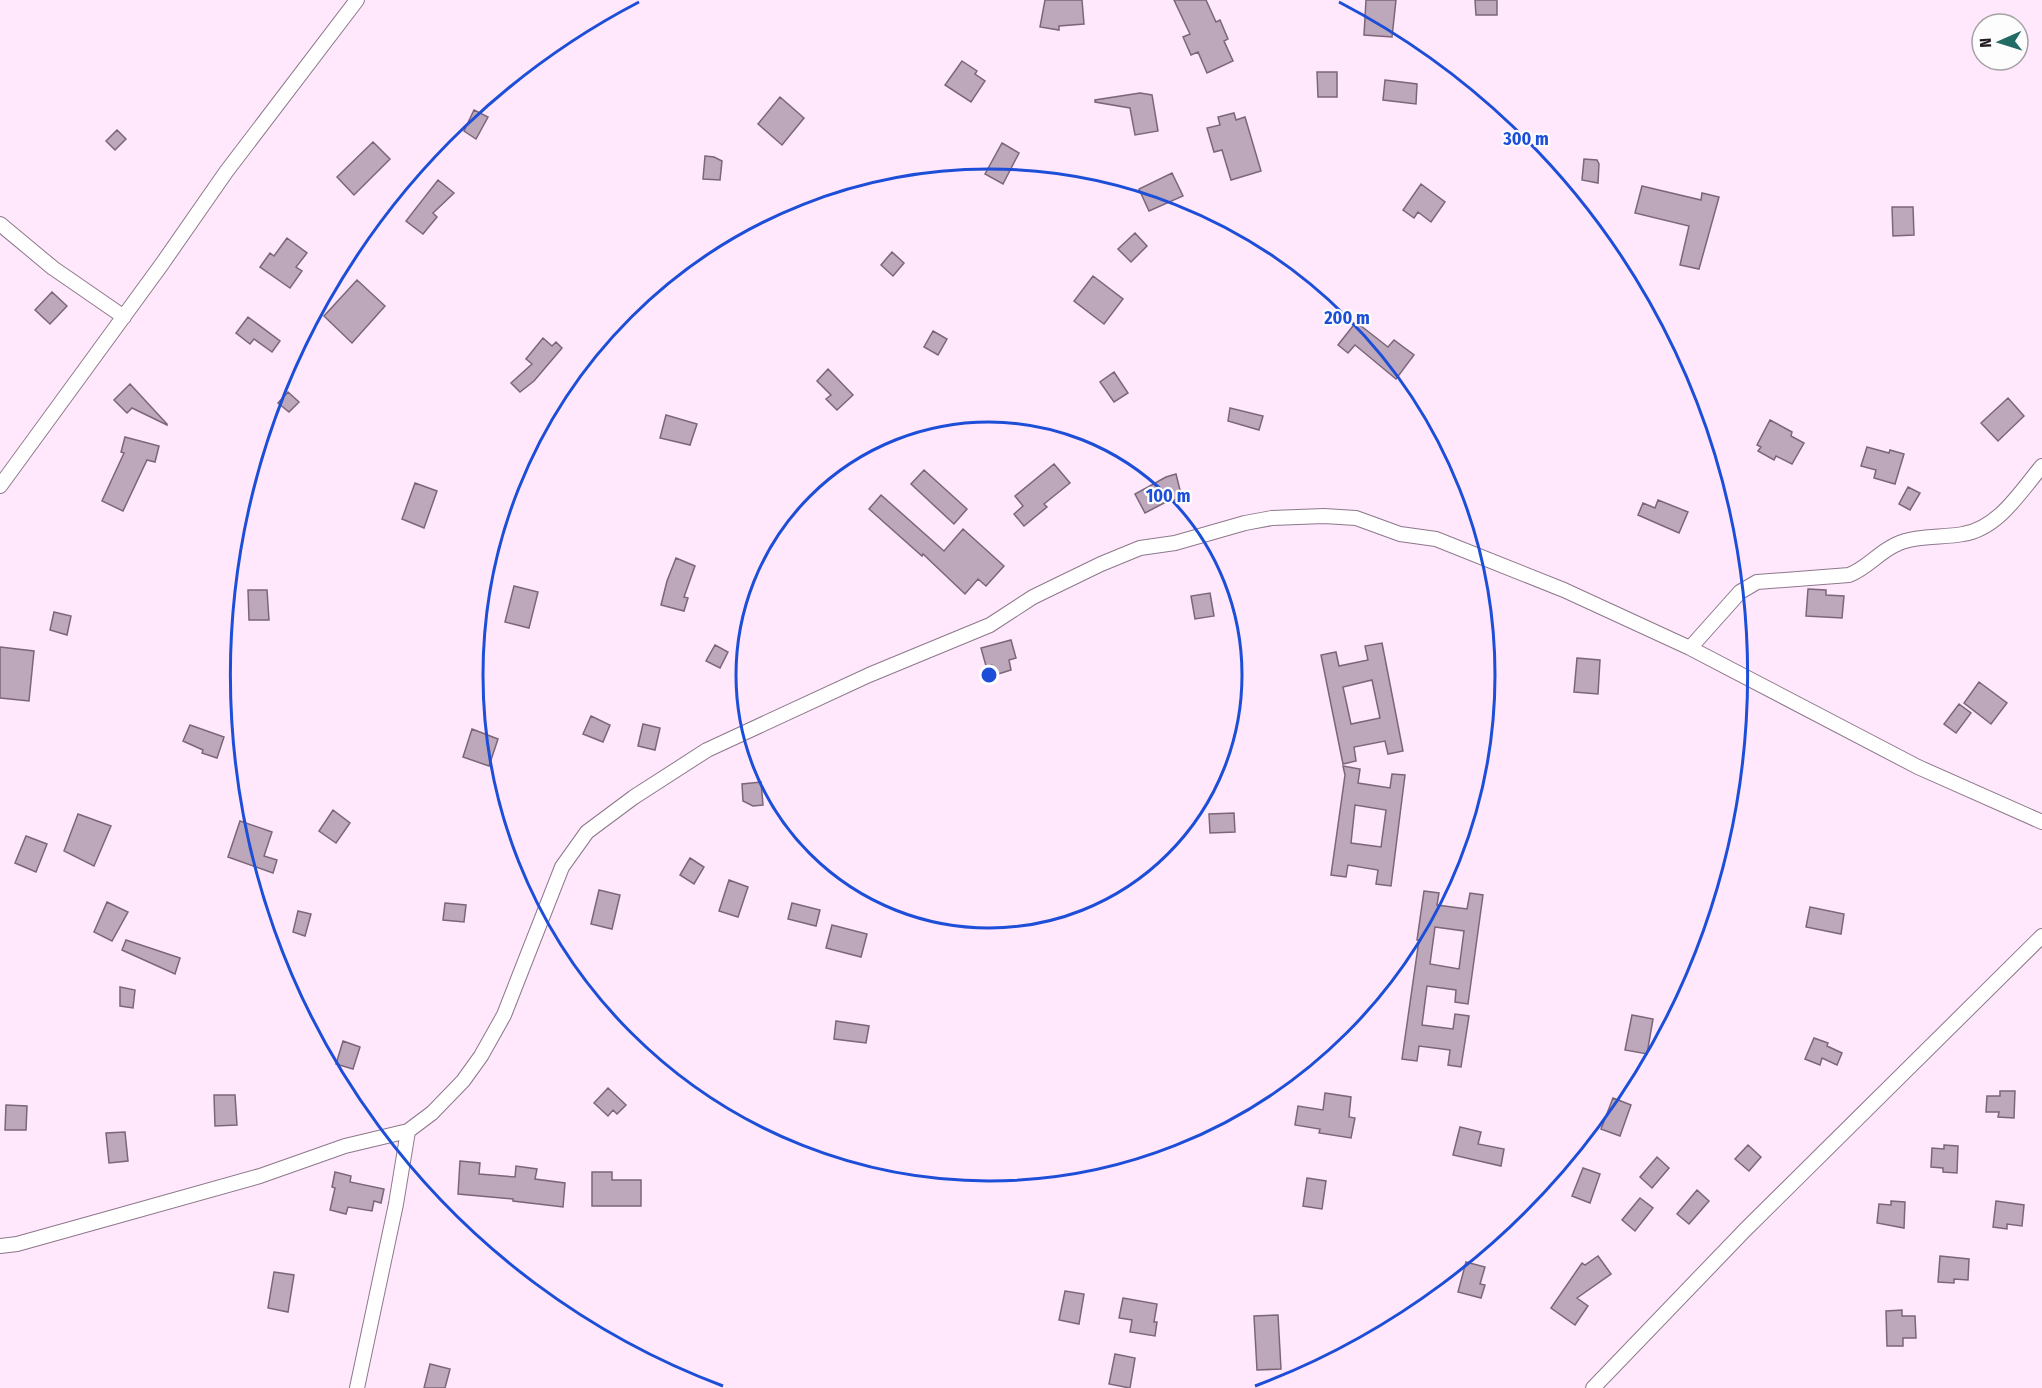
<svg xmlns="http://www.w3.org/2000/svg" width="2042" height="1388" viewBox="0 0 2042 1388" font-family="'Fira Sans Condensed',sans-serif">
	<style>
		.building { fill: #bda7bb; stroke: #7b6679; stroke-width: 1.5; fill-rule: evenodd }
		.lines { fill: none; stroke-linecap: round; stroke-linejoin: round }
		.street-casing { stroke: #8d788b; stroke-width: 16 }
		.street { stroke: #fff; stroke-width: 14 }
		.ring { fill: none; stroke: #1d4ed8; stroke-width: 3 }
		.centre { fill: #1d4ed8; stroke: #fdfdfd; stroke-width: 3 }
		.ring-label { font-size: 18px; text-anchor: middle; font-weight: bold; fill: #1d4ed8; stroke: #fdfdfd; stroke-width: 4.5; stroke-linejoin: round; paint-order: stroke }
	</style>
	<rect width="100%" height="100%" fill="#ffe7fc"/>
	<path class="building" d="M1045,0H1082L1084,24L1059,26V30L1040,27Z
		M1174,0H1206L1216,22L1220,20L1228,39L1224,41L1233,61L1207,73L1198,52L1191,55L1183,37L1190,34Z
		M1366,0H1396L1392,37L1364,35Z
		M1475,0H1497V15H1476Z
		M962,61L977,71L975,74L985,81L971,102L945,85Z
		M1317,72H1337V97H1318Z
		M1385,80L1417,84L1416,104L1383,100Z
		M1140,93L1152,95L1158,131L1135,135L1130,108L1095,102V100Z
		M780,97L804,118L782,145L758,124Z
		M474,110L488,117L476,139L464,131Z
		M1234,113L1236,120L1245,117L1261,171L1231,180L1222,150L1214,152L1207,128L1220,125L1218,117Z
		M117,130L126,139L115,150L106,141Z
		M373,142L390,159L354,195L337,177Z
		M1002,143L1019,153L1003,184L985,174Z
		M705,156L714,157L722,161L720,180L703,179Z
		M1584,159L1597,160L1599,164L1598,183L1582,180Z
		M1172,173L1183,196L1149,211L1139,189Z
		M438,180L454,193L433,213L437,217L423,234L406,221Z
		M1421,184L1445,202L1431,222L1418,212L1414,218L1403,210Z
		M1642,186L1701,200L1702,193L1719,197L1699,269L1680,265L1689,226L1635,213Z
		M1892,207H1913L1914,235L1893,236Z
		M1135,233L1147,246L1131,262L1118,249Z
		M287,238L307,253L296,267L302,271L290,288L260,267L270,253L274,256Z
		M892,252L904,263L893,276L881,265Z
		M1093,276L1123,299L1104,324L1074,301Z
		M357,280L385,306L352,343L324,316Z
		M52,292L67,306L50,324L35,310Z
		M248,317L280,341L272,352L254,339L250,344L236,333Z
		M1356,322L1388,347L1394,340L1414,355L1396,379L1355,345L1348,353L1338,345Z
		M933,331L947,339L938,355L924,347Z
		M543,338L552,346L556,342L562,348L534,381L520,392L511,383L532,364L526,359Z
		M828,369L853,395L837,410L826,399L831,395L817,381Z
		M1114,372L1128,393L1114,402L1100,382Z
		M130,384L167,424V425L132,408L127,413L114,400Z
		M288,392L299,402L289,412L278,403Z
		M2008,398L2024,416L1998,441L1981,423Z
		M1230,408L1263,416L1259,430L1228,421Z
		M666,415L697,424L690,445L660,438Z
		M1770,420L1792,432L1791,436L1804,443L1792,464L1776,456L1774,460L1758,451L1761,447L1757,445Z
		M125,437L159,446L155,462L147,460L123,511L102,501L124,453L121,452Z
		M1867,447L1889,453L1890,450L1904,454L1895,484L1874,478L1876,470L1861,466Z
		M1054,464L1070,483L1044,504L1047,507L1024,526L1014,514L1023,506L1015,496Z
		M924,470L967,509L954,524L911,484Z
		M1176,474L1182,498L1164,503L1145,513L1135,494L1166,477Z
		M415,483L437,491L424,528L402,519Z
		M1908,487L1920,493L1910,510L1899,504Z
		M881,495L944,551L963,529L1004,566L986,586L978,579L965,594L923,554L922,556L869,509Z
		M1658,500L1688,512L1679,533L1638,515L1643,503L1655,508Z
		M676,558L695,566L684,597L688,598L684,611L661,605L667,581Z
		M514,586L538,592L529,628L505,622Z
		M1808,589L1826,590V595L1844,596L1842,618L1806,616Z
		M248,590H267L269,620H249Z
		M1210,593L1214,616L1195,619L1191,596Z
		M54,612L71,616L67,635L50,630Z
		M1011,640L1016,658L1009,660L1011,670L995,675L992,665L986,666L981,648Z
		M1382,643L1403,751L1388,754L1385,741L1354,747L1356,761L1343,764L1321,655L1336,652L1339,666L1368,660L1365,646ZM1372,680L1380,718L1351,724L1343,687Z
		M715,645L728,652L720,668L706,661Z
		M0,647L34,651L29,701L0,698Z
		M1577,658L1600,660L1598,694L1574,692Z
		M1979,682L2007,703L1991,724L1964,703Z
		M1959,704L1971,713L1956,733L1944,724Z
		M591,716L610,725L603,742L583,734Z
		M643,724L660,728L655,750L638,746Z
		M190,725L224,737L217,758L202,753L203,750L183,741Z
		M472,729L498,739L489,766L463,757Z
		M1343,766L1360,769L1358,783L1390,788L1392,774L1405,775L1391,886L1376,884L1378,870L1348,865L1346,877L1331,875L1345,775ZM1355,805L1386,810L1381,847L1351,843Z
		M761,782L763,805L753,806L743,801L742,784Z
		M333,810L350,823L336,843L319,831Z
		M1234,813L1235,832L1210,833L1209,814Z
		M78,814L111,826L94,866L64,851Z
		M240,821L272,832L264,856L277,860L273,873L228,857Z
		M26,836L47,844L36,872L15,863Z
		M690,858L704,867L694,884L680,875Z
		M729,880L748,887L738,917L719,911Z
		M599,890L620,895L612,929L591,924Z
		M1424,891L1439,893L1437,905L1467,909L1470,893L1483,895L1468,1004L1455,1002L1456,990L1427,986L1422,1025L1453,1029L1455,1014L1469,1016L1461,1067L1448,1065L1450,1050L1419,1046L1417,1061L1402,1059L1419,940H1417ZM1435,927L1464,931L1459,969L1430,964Z
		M107,902L128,912L112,941L94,932Z
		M445,903L466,905L464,922L443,920Z
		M792,903L820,910L816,926L788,919Z
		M1810,907L1844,914L1841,934L1806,927Z
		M298,911L311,914L305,936L293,932Z
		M832,925L867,934L861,957L826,948Z
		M126,940L180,958L175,974L122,950Z
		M120,987L135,990L133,1008L120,1006Z
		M1632,1015L1653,1019L1647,1054L1625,1050Z
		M836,1021L869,1026L866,1043L834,1039Z
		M1814,1038L1828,1043L1827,1046L1842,1053L1837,1065L1822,1058L1820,1065L1805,1059Z
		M343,1041L360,1047L353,1069L336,1064Z
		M608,1088L626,1105L617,1114L613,1110L608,1116L594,1103Z
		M2000,1091H2015L2014,1118L1998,1117L1999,1112H1986L1987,1096H2000Z
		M1325,1093L1351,1097L1349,1117L1355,1118L1351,1138L1319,1133L1320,1129L1295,1125L1298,1106L1323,1110Z
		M214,1095H235L237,1125L215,1126Z
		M1613,1098L1631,1105L1620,1136L1601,1129Z
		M6,1105L27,1106L26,1130H5Z
		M1460,1127L1481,1132L1478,1144L1504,1149L1501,1166L1453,1155Z
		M125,1132L128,1161L109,1163L106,1133Z
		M1748,1145L1761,1157L1749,1171L1735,1159Z
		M1944,1145L1958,1146L1957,1173L1943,1172V1168L1931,1167L1932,1148L1944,1149Z
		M1657,1157L1669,1168L1652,1188L1640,1177Z
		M460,1161L480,1163L479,1174L515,1177L516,1166L537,1169L535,1179L565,1183L563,1207L513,1201V1199L458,1194Z
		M1583,1168L1600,1174L1590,1203L1572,1196Z
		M335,1172L351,1176L350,1182L384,1189L381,1203L374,1201L372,1211L348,1207L346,1214L330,1210L335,1188L332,1187Z
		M592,1172H612V1180H641V1206H592Z
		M1307,1178L1326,1181L1322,1209L1303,1206Z
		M1697,1190L1709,1201L1689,1224L1677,1214Z
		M1640,1198L1653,1208L1635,1231L1622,1220Z
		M1891,1201L1905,1202L1904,1228L1877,1223L1879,1204L1891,1205Z
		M1996,1201L2024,1205L2022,1226L2007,1224V1229L1993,1227Z
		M1598,1256L1611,1274L1577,1298L1588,1306L1575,1325L1551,1308L1582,1263L1585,1265Z
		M1940,1256L1969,1259L1968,1280L1954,1279V1283L1938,1282Z
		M1466,1262L1485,1267L1480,1284L1485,1285L1481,1298L1458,1292Z
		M274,1272L294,1275L288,1312L268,1308Z
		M1065,1291L1084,1294L1079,1324L1059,1320Z
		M1123,1298L1157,1304L1154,1322H1157L1155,1336L1130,1332L1132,1320L1119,1318Z
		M1902,1310V1316H1915L1916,1338H1903V1346H1887L1886,1311Z
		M1278,1315L1281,1369L1257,1370L1254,1316Z
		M1115,1354L1135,1358L1130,1388L1109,1384Z
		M430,1364L450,1369L445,1388H424Z"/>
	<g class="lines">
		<defs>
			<path id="street" d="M0,224L53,268L124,317
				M0,486L162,264L226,172L357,0
				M1690,648L1740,592L1757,582L1849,575C1867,568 1878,553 1895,545C1915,535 1942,538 1963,534C1998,529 2021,491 2042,466
				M0,1246L17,1244L103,1220L260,1176L345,1146L408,1131L432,1113L463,1081L481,1056L504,1015L562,867L587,832L634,797L707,750L869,675L990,625L1033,597L1101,564L1140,548L1175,543L1245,523L1272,518L1324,516L1356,518L1400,534L1436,539L1564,590L1690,648L1918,767L2042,822
				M357,1388L396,1204L408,1131
				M1593,1388L1745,1230L2042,936"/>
		</defs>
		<use href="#street" class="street-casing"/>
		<use href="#street" class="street"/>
	</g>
	<g class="ring">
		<circle cx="989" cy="675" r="253"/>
		<circle cx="989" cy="675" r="506"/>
		<path d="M723 1386A759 759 0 0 1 639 2M1339 2A759 759 0 0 1 1255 1386"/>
	</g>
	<circle cx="989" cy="675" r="9" class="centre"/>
	<g class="ring-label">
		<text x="1526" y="145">300 m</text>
		<text x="1347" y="324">200 m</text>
		<text x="1168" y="502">100 m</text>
	</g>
	<g transform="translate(2000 42) rotate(267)"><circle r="28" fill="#fdfdfd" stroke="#a5a2a5" stroke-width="1.5"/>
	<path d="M0-4.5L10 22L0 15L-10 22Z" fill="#226b64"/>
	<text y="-9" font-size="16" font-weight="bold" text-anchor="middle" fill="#221a21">N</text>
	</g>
</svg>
